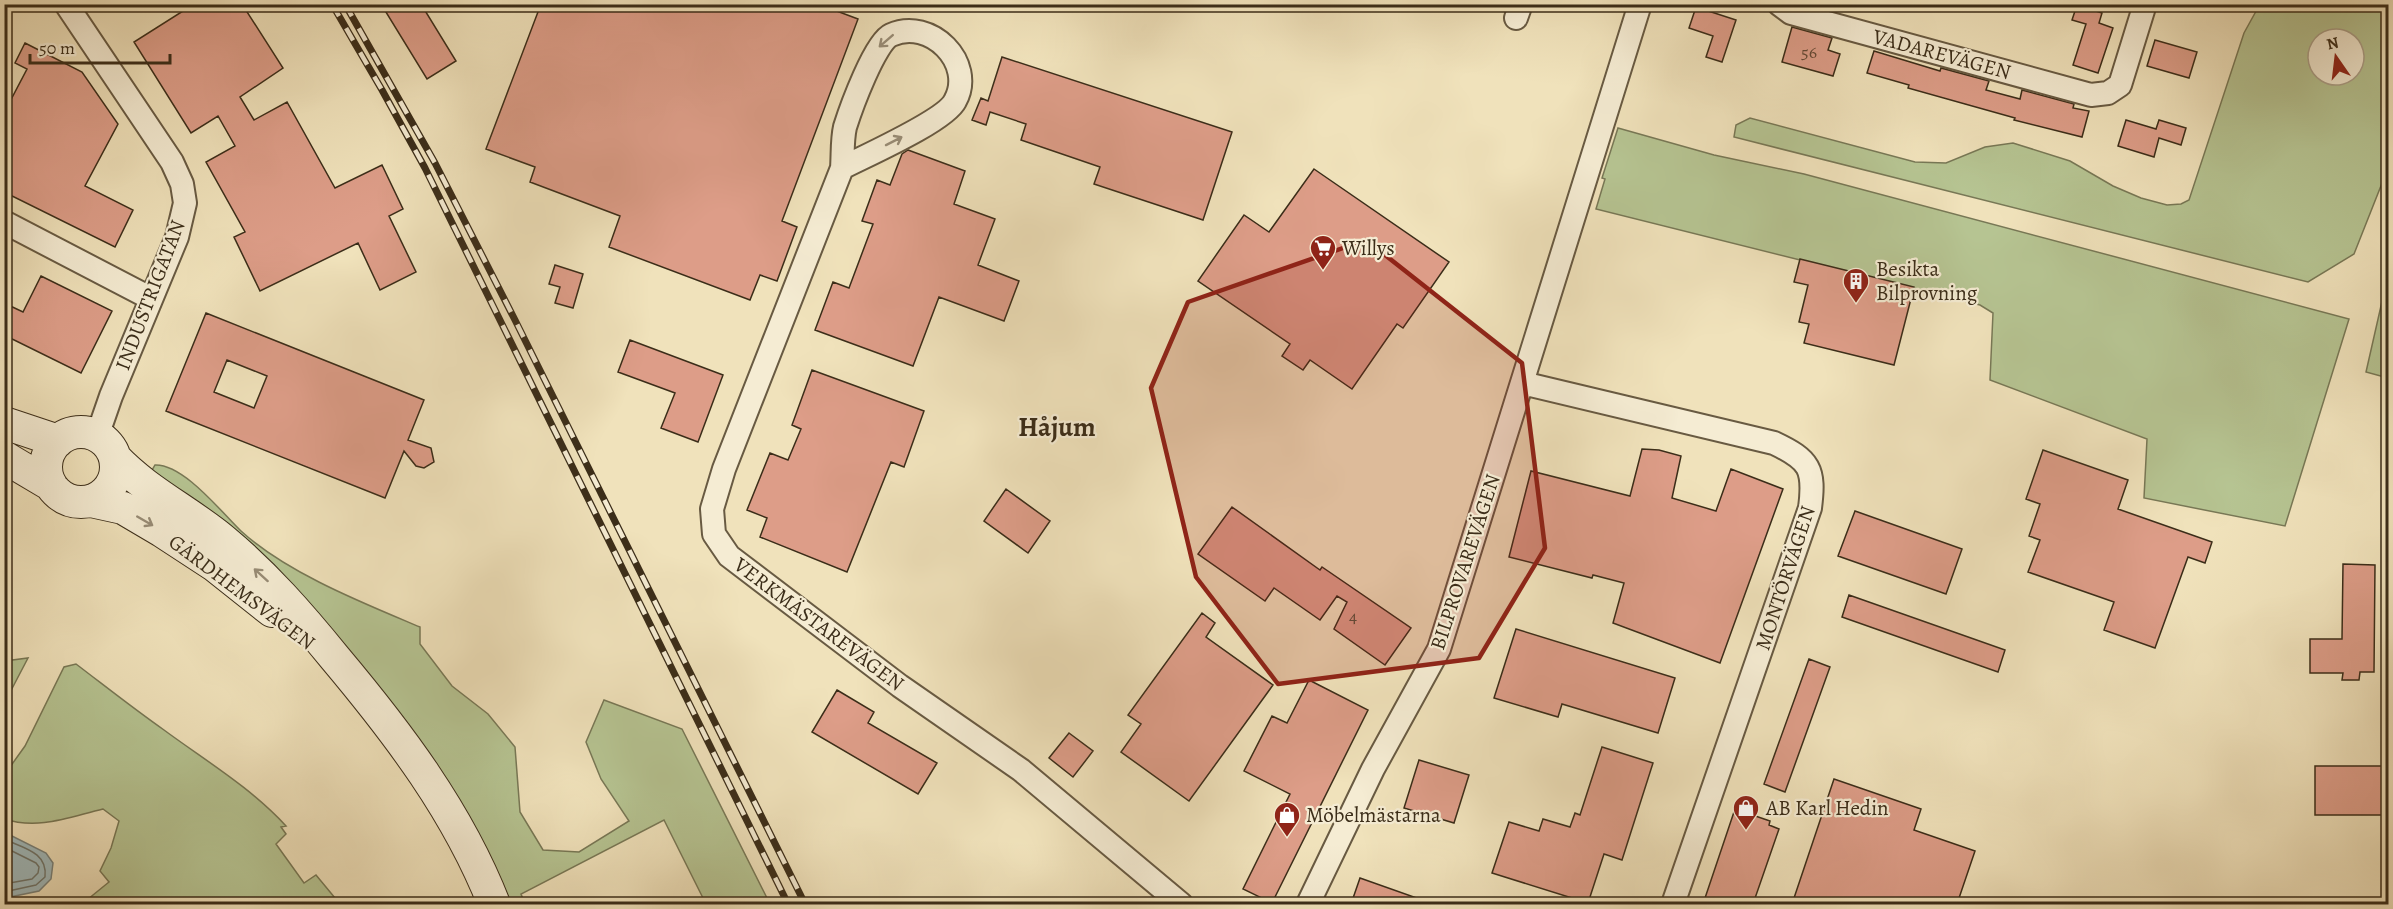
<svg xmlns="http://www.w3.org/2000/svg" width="2393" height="909" font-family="Alegreya,serif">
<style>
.green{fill:#b6c492;stroke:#787856;stroke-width:1.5;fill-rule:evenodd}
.water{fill:#a0babc;stroke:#78827b;stroke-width:1.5}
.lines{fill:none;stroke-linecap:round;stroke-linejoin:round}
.shore{stroke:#6e746a;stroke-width:1.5}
.building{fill:#dd9d88;stroke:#3b2d19;stroke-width:1.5;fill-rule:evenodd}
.street-casing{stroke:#685a42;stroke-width:26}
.secondary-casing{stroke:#3b2d19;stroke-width:34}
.street{stroke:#f5ecd3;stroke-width:22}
.secondary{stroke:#f5ecd3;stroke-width:32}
.rail-casing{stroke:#3b2d19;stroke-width:7}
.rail{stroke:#f5ecd3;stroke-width:4.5;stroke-dasharray:14;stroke-linecap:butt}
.oneway{stroke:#988c76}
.marked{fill:#8f2418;fill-opacity:0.2;stroke:#8f2418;stroke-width:4.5;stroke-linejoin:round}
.labels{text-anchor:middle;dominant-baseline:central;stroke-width:4.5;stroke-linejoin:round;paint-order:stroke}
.number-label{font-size:18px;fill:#644935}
.street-label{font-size:21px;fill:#3b2d19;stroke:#f5ecd3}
.poi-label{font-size:21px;fill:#3b2d19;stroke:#f5ecd3;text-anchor:start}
.district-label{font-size:27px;font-weight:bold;fill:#3b2d19;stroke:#f5ecd3}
</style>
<rect width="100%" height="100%" fill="#f0e2bb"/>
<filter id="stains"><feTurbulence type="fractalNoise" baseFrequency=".00333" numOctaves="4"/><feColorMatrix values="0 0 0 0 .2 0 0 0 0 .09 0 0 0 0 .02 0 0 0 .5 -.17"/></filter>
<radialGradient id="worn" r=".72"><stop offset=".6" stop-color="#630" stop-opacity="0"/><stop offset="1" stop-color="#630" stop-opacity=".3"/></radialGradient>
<path class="green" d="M 2260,4 L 2388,5 L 2388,168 L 2354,254 L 2308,282 L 1734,137 L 1736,125 L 1750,118 L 1915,162 L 1946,163 L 1985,147 L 2013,143 L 2070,161 L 2113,186 L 2141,198 L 2167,205 L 2181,204 L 2189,200 L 2244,33 ZM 2318,39 L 2354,39 L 2354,75 L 2318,75 Z
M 1618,128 L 1714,155 L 1804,174 L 2349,319 L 2285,526 L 2144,498 L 2147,439 L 1990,380 L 1993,313 L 1980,305 L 1596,209 L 1605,179 L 1602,178 Z
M 2388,275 L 2388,378 L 2366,372 Z
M 155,465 C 184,464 222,513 241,531 C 287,573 363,603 420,627 L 420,644 L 452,686 L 488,714 L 515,747 L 520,812 L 543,850 L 579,852 L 629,821 L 601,779 L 586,742 L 604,700 L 682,729 L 770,904 L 706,904 L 664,820 L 521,894 L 525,904 L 508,904 L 463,811 L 151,472 Z
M 28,658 L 5,702 L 5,661 Z
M 76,664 C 105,686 134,709 164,730 C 206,761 250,787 286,826 L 281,827 L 286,834 L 276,844 L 304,883 L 316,875 L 340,904 L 82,904 L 109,882 L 100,871 L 111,848 L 119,821 L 103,809 C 69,817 39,830 4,819 L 5,774 L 25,746 L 64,667 Z"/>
<path class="water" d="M 4,832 L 46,853 L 53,863 L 51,879 L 39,891 L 5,898 Z"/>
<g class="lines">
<path class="shore" d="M 4,839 C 23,848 48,852 45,877 L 36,885 L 4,892
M 4,847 L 36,863 L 39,867 L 38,873 L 32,879 L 4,884"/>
</g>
<path class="building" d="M 194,4 L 242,4 L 283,68 L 240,97 L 254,120 L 287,102 L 335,188 L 382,165 L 403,209 L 389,216 L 416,272 L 380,290 L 358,243 L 260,291 L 234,237 L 245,232 L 206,162 L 235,146 L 218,116 L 191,133 L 134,42 Z
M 381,4 L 421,4 L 456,61 L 427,79 Z
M 541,4 L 818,4 L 858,19 L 782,221 L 797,227 L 777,281 L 760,275 L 750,300 L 609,247 L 620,216 L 530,182 L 535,167 L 486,149 Z
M 2077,5 L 2102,13 L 2099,23 L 2113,28 L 2098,73 L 2073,65 L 2086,24 L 2072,20 Z
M 1696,7 L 1736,20 L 1722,62 L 1706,57 L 1713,36 L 1689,28 Z
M 1792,27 L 1832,38 L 1828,50 L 1840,54 L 1833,76 L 1782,62 Z
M 2155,40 L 2197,52 L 2189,78 L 2147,66 Z
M 25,43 L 82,72 L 118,124 L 85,186 L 133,210 L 115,247 L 4,192 L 4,113 L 27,69 L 15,63 Z
M 1874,51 L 1940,71 L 1941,68 L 1989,81 L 1986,90 L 2020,99 L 2022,90 L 2074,104 L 2073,108 L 2089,111 L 2082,137 L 2014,120 L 2015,118 L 1908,88 L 1909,85 L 1867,73 Z
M 1002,57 L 1232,132 L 1203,220 L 1094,184 L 1100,167 L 1021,140 L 1026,124 L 990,112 L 986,125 L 972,120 L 981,98 L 988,101 Z
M 2126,120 L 2156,129 L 2159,120 L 2186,128 L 2181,145 L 2159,138 L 2154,157 L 2118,146 Z
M 908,150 L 965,171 L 954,204 L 995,219 L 978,265 L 1019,281 L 1004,321 L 939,297 L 913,366 L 815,330 L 833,282 L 849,288 L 873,224 L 862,221 L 877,180 L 890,185 L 902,154 Z
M 1314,169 L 1449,262 L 1403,328 L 1397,324 L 1352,389 L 1310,360 L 1303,370 L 1282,356 L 1290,344 L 1198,281 L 1244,215 L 1269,232 Z
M 1800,259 L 1914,287 L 1894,365 L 1804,343 L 1809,324 L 1799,322 L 1808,285 L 1794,282 Z
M 555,265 L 583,274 L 573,308 L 555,303 L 560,287 L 549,284 Z
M 41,276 L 112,311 L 81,373 L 4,335 L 4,303 L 23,312 Z
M 206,313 L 424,400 L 408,440 L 431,448 L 434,462 L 424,468 L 416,466 L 404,451 L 385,498 L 166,411 ZM 227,360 L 267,376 L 254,408 L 214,392 Z
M 630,340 L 723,375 L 698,442 L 661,428 L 675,393 L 618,372 Z
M 812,370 L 924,411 L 904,467 L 891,462 L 847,572 L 760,537 L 767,518 L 747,510 L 770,453 L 788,460 L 801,429 L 792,425 Z
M 1642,449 L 1659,450 L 1681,456 L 1672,498 L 1716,511 L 1731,469 L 1783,489 L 1720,663 L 1613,623 L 1624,583 L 1593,575 L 1592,578 L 1509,557 L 1531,471 L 1630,496 Z
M 2043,450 L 2128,480 L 2118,509 L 2212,542 L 2205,563 L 2188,557 L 2155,648 L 2104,630 L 2114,602 L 2028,572 L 2040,540 L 2029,536 L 2040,504 L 2026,499 Z
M 1006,489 L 1050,521 L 1028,553 L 984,521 Z
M 1232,507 L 1320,570 L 1322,567 L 1411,628 L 1385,665 L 1334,629 L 1347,602 L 1337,596 L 1320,620 L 1274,588 L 1265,601 L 1198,554 Z
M 1855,511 L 1962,549 L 1946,594 L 1838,556 Z
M 2343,564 L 2375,565 L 2374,672 L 2360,672 L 2359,680 L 2342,680 L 2343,673 L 2310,673 L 2310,639 L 2342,639 Z
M 1849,595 L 2005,650 L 1998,672 L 1842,617 Z
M 1202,613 L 1215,623 L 1206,637 L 1273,685 L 1189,801 L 1121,752 L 1141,724 L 1128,715 Z
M 1516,629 L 1675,678 L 1658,733 L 1562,704 L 1558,717 L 1494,698 Z
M 1809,659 L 1830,667 L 1785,792 L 1764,784 Z
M 1309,680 L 1368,710 L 1272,903 L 1243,889 L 1290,794 L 1244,771 L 1272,716 L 1287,723 Z
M 837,690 L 874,712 L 868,723 L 937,763 L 918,794 L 812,732 Z
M 1069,733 L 1093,751 L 1073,777 L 1049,758 Z
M 1602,747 L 1653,763 L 1622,860 L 1604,854 L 1588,903 L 1492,873 L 1509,822 L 1539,831 L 1543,819 L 1570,827 L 1575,813 L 1580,815 Z
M 1419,760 L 1469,775 L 1454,823 L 1404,808 Z
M 2315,766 L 2388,766 L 2388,815 L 2315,815 Z
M 1834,779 L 1921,809 L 1914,830 L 1975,851 L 1957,904 L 1792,904 Z
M 1735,809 L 1770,821 L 1769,825 L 1779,829 L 1753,904 L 1703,904 Z
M 1360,878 L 1428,902 L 1428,904 L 1351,904 Z"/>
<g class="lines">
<g class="street-casing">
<path id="street" d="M 66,4 L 172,162 L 182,184 L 185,203 L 177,237 L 111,396 L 102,422 L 95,435
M 1779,4 L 1791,13 L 2091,95 L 2108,93 L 2120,85 L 2145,4
M 1516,18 L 1521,4
M 842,168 C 865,156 945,121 955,101 C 976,63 930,17 891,35 C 875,42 851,108 845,127 C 842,140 843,155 842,168 L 724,469 L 712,509 L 714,534 L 729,556 L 900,686 L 1021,770 L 1181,904
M 4,222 L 150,298
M 1522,383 L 1774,443 C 1810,460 1815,469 1810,508 L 1673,904
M 1308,904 L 1373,769 L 1439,649 L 1640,4"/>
</g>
<g class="secondary-casing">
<path id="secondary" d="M 4,423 L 58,441
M46 467a35 35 0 1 1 70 0a35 35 0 1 1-70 0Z
M 4,457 L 51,485
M 115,458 C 146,491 188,511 223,540 C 265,575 300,615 335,658 C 398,733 458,812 494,904
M 91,501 L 123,508 L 162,531 L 214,565 L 272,611"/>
</g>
<use href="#street" class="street"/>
<use href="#secondary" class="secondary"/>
<g class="rail-casing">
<path id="rail" d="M 332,4 L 382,90 L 425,168 L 788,904
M 345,4 L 435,163 L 515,320 L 805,904"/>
</g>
<use href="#rail" class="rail"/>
</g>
<defs><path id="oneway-shaft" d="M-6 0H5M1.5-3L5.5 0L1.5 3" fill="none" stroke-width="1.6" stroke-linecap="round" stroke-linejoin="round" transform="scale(1.5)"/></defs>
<g class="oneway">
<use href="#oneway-shaft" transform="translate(886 41) rotate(139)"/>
<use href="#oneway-shaft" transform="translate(894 141) rotate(-27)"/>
<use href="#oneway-shaft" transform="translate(145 521) rotate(30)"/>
<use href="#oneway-shaft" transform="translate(261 575) rotate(-138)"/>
</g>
<path class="marked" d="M 1366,240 L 1522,363 L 1545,548 L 1479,658 L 1278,684 L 1196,577 L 1151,388 L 1188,302 Z"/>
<defs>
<g id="supermarket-pin" transform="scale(1.35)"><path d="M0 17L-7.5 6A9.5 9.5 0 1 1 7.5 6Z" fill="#8f2418" stroke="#f5ecd3"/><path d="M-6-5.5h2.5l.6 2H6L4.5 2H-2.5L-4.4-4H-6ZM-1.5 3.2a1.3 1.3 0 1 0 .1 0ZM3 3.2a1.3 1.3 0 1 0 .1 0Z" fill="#fff"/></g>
<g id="building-pin" transform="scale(1.35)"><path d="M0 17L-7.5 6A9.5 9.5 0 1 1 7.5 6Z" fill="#8f2418" stroke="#f5ecd3"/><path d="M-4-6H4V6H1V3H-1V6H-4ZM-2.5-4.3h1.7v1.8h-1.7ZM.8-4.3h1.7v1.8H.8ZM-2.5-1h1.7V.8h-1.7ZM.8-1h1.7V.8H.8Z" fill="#fff"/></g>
<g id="shop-pin" transform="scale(1.35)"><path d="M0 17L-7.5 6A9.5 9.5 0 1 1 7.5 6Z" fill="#8f2418" stroke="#f5ecd3"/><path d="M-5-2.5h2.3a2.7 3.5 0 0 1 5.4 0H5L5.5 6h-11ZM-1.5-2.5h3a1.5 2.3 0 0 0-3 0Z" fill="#fff"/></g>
</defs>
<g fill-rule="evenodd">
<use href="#supermarket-pin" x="1323" y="248"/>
<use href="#building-pin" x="1856" y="281"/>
<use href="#shop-pin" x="1746" y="808"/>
<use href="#shop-pin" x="1287" y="815"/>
</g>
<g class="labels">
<g class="number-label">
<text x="1809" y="52">56</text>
<text x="1353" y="616">4</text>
</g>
<g class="street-label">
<text transform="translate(1942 54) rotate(15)">VADAREVÄGEN</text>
<text transform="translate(150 295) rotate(-69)">INDUSTRIGATAN</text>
<text transform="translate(1465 562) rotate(-72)">BILPROVAREVÄGEN</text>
<text transform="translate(1785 578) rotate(-72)">MONTÖRVÄGEN</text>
<text transform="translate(242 592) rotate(37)">GÄRDHEMSVÄGEN</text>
<text transform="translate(819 624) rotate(37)">VERKMÄSTAREVÄGEN</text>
</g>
<g class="poi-label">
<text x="1342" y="248">Willys</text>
<text x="1876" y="269">Besikta<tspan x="1876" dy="24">Bilprovning</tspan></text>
<text x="1766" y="808">AB Karl Hedin</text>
<text x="1306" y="815">Möbelmästarna</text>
</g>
<g class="district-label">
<text x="1057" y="427">Håjum</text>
</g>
</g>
<rect width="2393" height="909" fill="none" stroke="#f0e2bb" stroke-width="24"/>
<rect x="6" y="6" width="2381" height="897" fill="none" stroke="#3b2d19" stroke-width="3"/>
<rect x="12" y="12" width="2369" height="885" fill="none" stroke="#3b2d19" stroke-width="1.5"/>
<g transform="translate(2336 57) rotate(346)"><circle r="28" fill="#f5ecd3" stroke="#aba089" stroke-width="1.5"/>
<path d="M0-4.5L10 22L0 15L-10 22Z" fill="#8f2418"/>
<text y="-9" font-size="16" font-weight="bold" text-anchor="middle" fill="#3b2d19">N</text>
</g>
<path d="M30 54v9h140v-9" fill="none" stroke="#3b2d19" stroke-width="3"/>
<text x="39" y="54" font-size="18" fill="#3b2d19" stroke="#f5ecd3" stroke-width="4.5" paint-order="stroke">50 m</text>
<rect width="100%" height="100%" filter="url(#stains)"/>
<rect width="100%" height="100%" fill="url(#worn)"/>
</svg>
